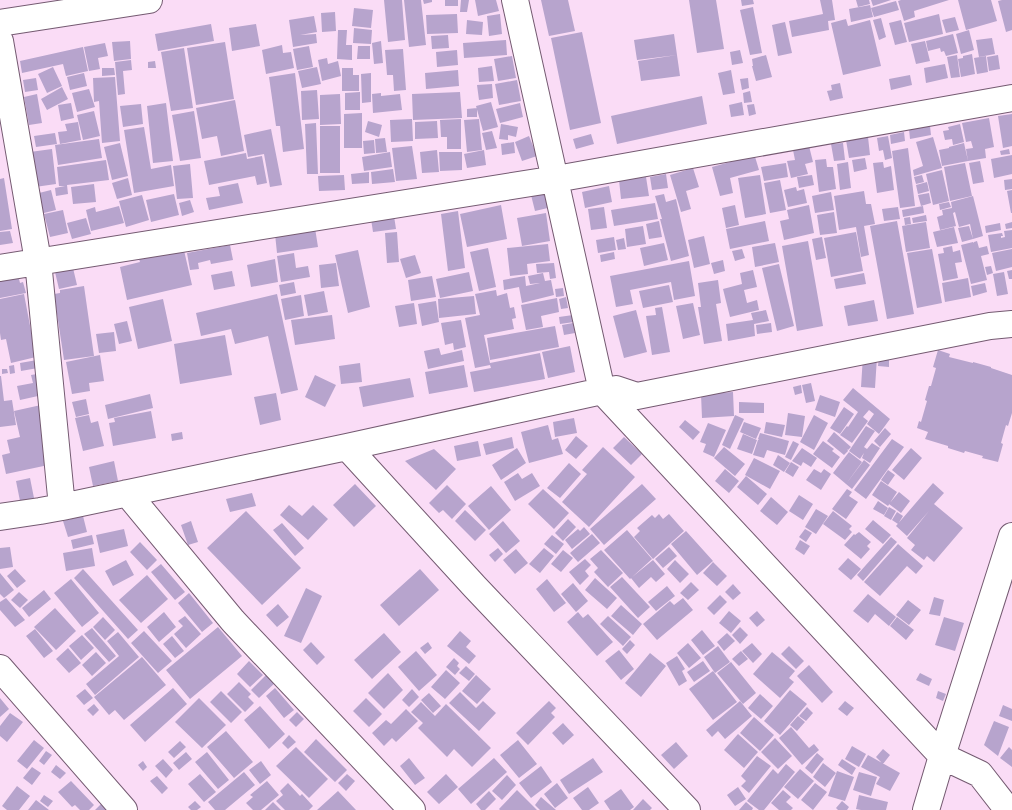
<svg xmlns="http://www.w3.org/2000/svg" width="1012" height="810" font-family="Arial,sans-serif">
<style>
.building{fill:#b7a4cd}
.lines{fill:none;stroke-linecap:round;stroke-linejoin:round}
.minor-casing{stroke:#745a71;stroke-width:28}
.minor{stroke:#fff;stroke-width:26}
</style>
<rect width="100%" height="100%" fill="#fadcf6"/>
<path class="building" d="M 384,0 L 402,0 L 405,40 L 388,42 Z
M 404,0 L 421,0 L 426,45 L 409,47 Z
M 423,0 L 432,0 L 432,2 L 424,4 Z
M 445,0 L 458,0 L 458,6 L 445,6 Z
M 461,0 L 469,0 L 467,12 L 460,12 Z
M 475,0 L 496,0 L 499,11 L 478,16 Z
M 541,0 L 568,0 L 575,31 L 549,36 Z
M 689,0 L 716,0 L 724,49 L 697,53 Z
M 741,0 L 753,0 L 754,4 L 742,6 Z
M 820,0 L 832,0 L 835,20 L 828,21 L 829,30 L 792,37 L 789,21 L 823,14 Z
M 856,0 L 869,0 L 870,4 L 858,7 Z
M 871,0 L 891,0 L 873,6 Z
M 901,0 L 949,0 L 914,11 L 915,17 L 904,21 L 898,1 Z
M 958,0 L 991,0 L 997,21 L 966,30 Z
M 1002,0 L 1012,0 L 1012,30 L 1006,32 L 998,1 Z
M 896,1 L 899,10 L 874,17 L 871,8 Z
M 870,5 L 873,17 L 851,22 L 849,9 Z
M 753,7 L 762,53 L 750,55 L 740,10 Z
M 354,8 L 373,10 L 371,28 L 352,26 Z
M 335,12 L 336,31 L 322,32 L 321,13 Z
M 457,14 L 458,33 L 427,34 L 426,15 Z
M 500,14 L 502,34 L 489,36 L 487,16 Z
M 939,14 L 943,34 L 909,42 L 904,23 Z
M 314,16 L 317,32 L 300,35 L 316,34 L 317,43 L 293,47 L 289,20 Z
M 955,17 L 959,30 L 946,33 L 942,20 Z
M 881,18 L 886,37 L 879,40 L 873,20 Z
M 846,19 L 848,26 L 870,20 L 881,66 L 843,75 L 831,23 Z
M 467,20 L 483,22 L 482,35 L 466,34 Z
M 901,20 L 907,42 L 895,45 L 889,23 Z
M 785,22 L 792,53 L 778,56 L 772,25 Z
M 211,24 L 214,41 L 158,51 L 155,34 Z
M 256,24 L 260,46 L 232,51 L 229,28 Z
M 354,28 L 372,30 L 371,44 L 353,43 Z
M 338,30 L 347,30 L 346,45 L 352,45 L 352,60 L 337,59 Z
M 969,30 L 974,50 L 961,54 L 956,34 Z
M 582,32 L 601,123 L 570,130 L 551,38 Z
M 674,34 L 677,55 L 637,60 L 634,40 Z
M 953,34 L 958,53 L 946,56 L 944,51 L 941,52 L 940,48 L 928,51 L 926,41 Z
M 448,35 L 449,48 L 432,49 L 431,36 Z
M 992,38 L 995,54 L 979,57 L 976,40 Z
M 506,40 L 507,55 L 464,58 L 463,43 Z
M 130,41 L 131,59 L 114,61 L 112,42 Z
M 381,41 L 383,63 L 374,64 L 372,43 Z
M 925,41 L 930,61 L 916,64 L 911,44 Z
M 225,42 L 234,99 L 196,105 L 187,48 Z
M 105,43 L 108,56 L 98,58 L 100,69 L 89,71 L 84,47 Z
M 282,45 L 283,53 L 291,52 L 294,68 L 266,74 L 262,50 Z
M 309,46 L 313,67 L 297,70 L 293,49 Z
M 358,46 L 370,46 L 370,59 L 357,59 Z
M 83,47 L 88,71 L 66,76 L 63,64 L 22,73 L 20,61 Z
M 184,48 L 193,108 L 171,111 L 161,52 Z
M 403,49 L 406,90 L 394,91 L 393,75 L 387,75 L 385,50 Z
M 457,50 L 458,65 L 437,67 L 436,52 Z
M 740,50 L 743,63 L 732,65 L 730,52 Z
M 972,54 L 975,74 L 961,77 L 958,59 L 963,58 L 963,56 Z
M 677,55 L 680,76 L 641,81 L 638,61 Z
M 766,55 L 772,77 L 756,81 L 752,66 L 753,66 L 752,59 Z
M 957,55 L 960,77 L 951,78 L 947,57 Z
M 998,55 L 1000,69 L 989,71 L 987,57 Z
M 512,56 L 516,78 L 498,81 L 494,59 Z
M 986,56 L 988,72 L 977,74 L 974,58 Z
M 327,58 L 328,64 L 338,61 L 341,76 L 322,81 L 318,60 Z
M 131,60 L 132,70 L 123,71 L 125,94 L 118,95 L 115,62 Z
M 155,61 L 156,68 L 148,68 L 148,62 Z
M 945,64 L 948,78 L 926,83 L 924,68 Z
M 492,66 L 494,81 L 479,82 L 478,68 Z
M 53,67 L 62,86 L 47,93 L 38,74 Z
M 317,67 L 321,84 L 302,88 L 298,71 Z
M 102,68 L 114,68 L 115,75 L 102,76 Z
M 342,68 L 353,68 L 353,75 L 359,75 L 359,91 L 342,91 Z
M 458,70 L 459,86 L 426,89 L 425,73 Z
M 731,70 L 735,93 L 723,95 L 718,73 Z
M 84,73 L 87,86 L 70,90 L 67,77 Z
M 295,73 L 304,149 L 283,152 L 280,126 L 276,126 L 269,77 Z
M 371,73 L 371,102 L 362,103 L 361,74 Z
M 910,75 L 912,85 L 891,90 L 889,79 Z
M 115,77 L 120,141 L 102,143 L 99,101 L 94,102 L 93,78 Z
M 36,78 L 38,90 L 25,92 L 23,80 Z
M 748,78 L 749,88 L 742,90 L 740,79 Z
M 517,80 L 521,101 L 499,105 L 495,84 Z
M 840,83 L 843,98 L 830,101 L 827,91 L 832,90 L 831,85 Z
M 492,84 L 493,98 L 479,100 L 477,85 Z
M 62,87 L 68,99 L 47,110 L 41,99 Z
M 89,89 L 95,107 L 77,112 L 72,93 Z
M 317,90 L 319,119 L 302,120 L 301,91 Z
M 750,91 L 752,102 L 744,103 L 743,93 Z
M 360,92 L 360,110 L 345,110 L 345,93 Z
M 460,92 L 462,118 L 413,120 L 412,94 Z
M 381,93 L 381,96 L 400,94 L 402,110 L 373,113 L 372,94 Z
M 37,94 L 42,123 L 29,125 L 24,97 Z
M 340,94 L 341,124 L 320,125 L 320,95 Z
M 702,96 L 707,124 L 617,144 L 611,116 Z
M 235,100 L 244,151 L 221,156 L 217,136 L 202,139 L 196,108 Z
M 491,102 L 498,127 L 483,131 L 476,106 Z
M 742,102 L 744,115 L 731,117 L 729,105 Z
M 71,103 L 74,118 L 61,121 L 58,105 Z
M 166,103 L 173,161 L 153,163 L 147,106 Z
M 520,103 L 523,117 L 500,123 L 496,109 Z
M 141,104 L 143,124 L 123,127 L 120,106 Z
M 754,104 L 756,114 L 749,116 L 747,105 Z
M 477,108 L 477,117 L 467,117 L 467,109 Z
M 94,111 L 100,136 L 83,140 L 77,115 Z
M 194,111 L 201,158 L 180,161 L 172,115 Z
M 362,113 L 362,148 L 344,148 L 344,114 Z
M 1012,114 L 1012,146 L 1003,148 L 998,116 Z
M 989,118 L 994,147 L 985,149 L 986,158 L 968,161 L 966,149 L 973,148 L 971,141 L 966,142 L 962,123 Z
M 412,119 L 413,141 L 391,142 L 390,120 Z
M 461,119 L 461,149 L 447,149 L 447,137 L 441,137 L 440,120 Z
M 479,119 L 482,150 L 467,152 L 464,120 Z
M 368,121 L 382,125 L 379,137 L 365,132 Z
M 437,121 L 438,138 L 415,139 L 415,122 Z
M 78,122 L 81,140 L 60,144 L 58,132 L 67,131 L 65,124 Z
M 316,123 L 318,174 L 307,174 L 305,124 Z
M 501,124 L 518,127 L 516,137 L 508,135 L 508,140 L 499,139 Z
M 960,124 L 964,142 L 953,145 L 952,139 L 945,140 L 943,131 L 949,130 L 948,127 Z
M 320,126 L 340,126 L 340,173 L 320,173 Z
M 930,126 L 931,135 L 910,139 L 909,129 Z
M 144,127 L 151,169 L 171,165 L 174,186 L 134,193 L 124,130 Z
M 271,129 L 282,185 L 270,187 L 264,154 L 248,157 L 244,135 Z
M 492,131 L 497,148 L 486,150 L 482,133 Z
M 904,132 L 905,141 L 891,144 L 890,135 Z
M 55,133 L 57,144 L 36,147 L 34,136 Z
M 591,134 L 594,144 L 576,149 L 573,139 Z
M 529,136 L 537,156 L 522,161 L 515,142 Z
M 888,136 L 892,158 L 885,160 L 883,150 L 879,151 L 877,138 Z
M 868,137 L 870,155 L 849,158 L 846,140 Z
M 933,137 L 942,168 L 914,176 L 913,170 L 923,166 L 916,142 Z
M 385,138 L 387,152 L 376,153 L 375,139 Z
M 99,139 L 102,158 L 58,165 L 55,145 Z
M 374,140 L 375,153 L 364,154 L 363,141 Z
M 514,142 L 515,153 L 502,155 L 501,144 Z
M 120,143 L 128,176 L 112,180 L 104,147 Z
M 843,143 L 845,160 L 834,161 L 831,144 Z
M 964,143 L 968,161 L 942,166 L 939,150 L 949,148 L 949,147 Z
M 412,146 L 417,179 L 396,181 L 392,148 Z
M 809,146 L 813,162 L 805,164 L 808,174 L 791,178 L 787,161 L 795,160 L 793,150 Z
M 908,148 L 915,206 L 900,208 L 892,151 Z
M 52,149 L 56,184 L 35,187 L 30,152 Z
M 1009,149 L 1010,154 L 1001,155 L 1000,151 Z
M 437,150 L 439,172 L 422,173 L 420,152 Z
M 484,150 L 486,165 L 467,168 L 464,154 Z
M 753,150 L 759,170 L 730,178 L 733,193 L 720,196 L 712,167 L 741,159 Z
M 390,152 L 392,167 L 364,171 L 362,157 Z
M 439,152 L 462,152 L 462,170 L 440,171 Z
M 246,153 L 247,159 L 262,156 L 267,183 L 257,185 L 255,176 L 209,185 L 204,161 Z
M 1012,155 L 1012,174 L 994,178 L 991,159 Z
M 865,158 L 867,169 L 854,172 L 852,160 Z
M 826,159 L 827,167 L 833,167 L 836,189 L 819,192 L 815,160 Z
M 106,160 L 109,180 L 67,185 L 68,194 L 56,196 L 55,188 L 65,186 L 59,186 L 57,167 Z
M 980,161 L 984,182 L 973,184 L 969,163 Z
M 848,162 L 851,188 L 840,190 L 837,164 Z
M 883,162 L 884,168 L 891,166 L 894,190 L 877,193 L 873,163 Z
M 786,163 L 788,177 L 764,181 L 761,167 Z
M 965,163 L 972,196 L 950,201 L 944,167 Z
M 190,164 L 193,198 L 177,199 L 173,166 Z
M 693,168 L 699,187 L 686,191 L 691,209 L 681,212 L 670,175 Z
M 393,169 L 395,182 L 372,184 L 371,172 Z
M 942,170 L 949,201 L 933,205 L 926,174 Z
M 369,172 L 369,183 L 352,184 L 351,174 Z
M 666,174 L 668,188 L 652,190 L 650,177 Z
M 344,175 L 345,190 L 319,191 L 318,176 Z
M 760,175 L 766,214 L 745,218 L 738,178 Z
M 812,175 L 814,185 L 799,188 L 797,177 Z
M 922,175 L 924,182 L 916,184 L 914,177 Z
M 646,177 L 649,196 L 621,199 L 619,180 Z
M 4,178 L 12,229 L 0,231 L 0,179 Z
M 128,178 L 132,195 L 117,199 L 112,183 Z
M 1012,179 L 1012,189 L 1005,190 L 1004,180 Z
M 780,180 L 786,210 L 770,213 L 764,183 Z
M 927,182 L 929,191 L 918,194 L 916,185 Z
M 238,183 L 243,203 L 209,210 L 206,198 L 220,196 L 218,187 Z
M 94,184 L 96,202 L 73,204 L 71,187 Z
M 609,186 L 612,202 L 585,208 L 582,192 Z
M 796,187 L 797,191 L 804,189 L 807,203 L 788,207 L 784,190 Z
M 51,190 L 56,210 L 40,214 L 35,194 Z
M 1012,190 L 1012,213 L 1011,213 L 1007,191 Z
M 548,191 L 552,207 L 535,211 L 531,195 Z
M 864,191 L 866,204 L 871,204 L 875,224 L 864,226 L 869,255 L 861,257 L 856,227 L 839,230 L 834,196 Z
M 831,192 L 834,210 L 815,213 L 812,196 Z
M 929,193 L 931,203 L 921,206 L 918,195 Z
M 174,194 L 179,215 L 151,222 L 146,200 Z
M 664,194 L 666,202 L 676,199 L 689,256 L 671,261 L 660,219 L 662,219 L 655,196 Z
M 142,195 L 149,220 L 126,227 L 119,201 Z
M 973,196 L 983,236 L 973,239 L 970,224 L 959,227 L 955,212 L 953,213 L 956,226 L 940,230 L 937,217 L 943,215 L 942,210 L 952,208 L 951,202 Z
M 190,200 L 194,212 L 182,216 L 179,203 Z
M 949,202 L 951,207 L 940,210 L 939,204 Z
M 655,203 L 658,219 L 614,226 L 611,210 Z
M 501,205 L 507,239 L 467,247 L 460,214 Z
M 735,205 L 739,225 L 726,228 L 722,208 Z
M 809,205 L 814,233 L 784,240 L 780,221 L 789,219 L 787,210 Z
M 119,206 L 124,223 L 91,231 L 86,210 L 95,207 L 96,212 Z
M 923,206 L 924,213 L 903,217 L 902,210 Z
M 604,207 L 607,228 L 591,230 L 588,209 Z
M 898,207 L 900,219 L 884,221 L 882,209 Z
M 63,210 L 68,233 L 50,237 L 44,214 Z
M 458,211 L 465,268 L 448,271 L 441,214 Z
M 834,212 L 837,233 L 820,235 L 817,215 Z
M 546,213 L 550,241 L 522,246 L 517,218 Z
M 926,215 L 927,221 L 913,223 L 912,218 Z
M 394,216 L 396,229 L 373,232 L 371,219 Z
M 910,217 L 911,224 L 905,225 L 904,218 Z
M 86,218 L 91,234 L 72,239 L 67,223 Z
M 659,221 L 662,237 L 649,239 L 646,224 Z
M 765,221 L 769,241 L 730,249 L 726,229 Z
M 897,221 L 914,314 L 887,319 L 870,226 Z
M 926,222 L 930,248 L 906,252 L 902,226 Z
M 1012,222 L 1012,228 L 1006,229 L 1005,224 Z
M 1000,223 L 1001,230 L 986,233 L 985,226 Z
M 643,226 L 646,244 L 627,247 L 625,229 Z
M 969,226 L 973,239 L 962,242 L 958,228 Z
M 954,227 L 958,243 L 937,247 L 933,232 Z
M 315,228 L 318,247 L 277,253 L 275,234 Z
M 1012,230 L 1012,248 L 991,252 L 988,235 L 1002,233 L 1003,236 L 1001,236 L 1001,238 L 1005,237 L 1004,231 Z
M 10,231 L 13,243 L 0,245 L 0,232 Z
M 397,232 L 399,262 L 387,263 L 385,233 Z
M 856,232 L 863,271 L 831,277 L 824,238 Z
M 704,236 L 710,264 L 694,268 L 688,240 Z
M 614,237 L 616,250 L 598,253 L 596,240 Z
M 822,237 L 826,258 L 816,260 L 812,239 Z
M 624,238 L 626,249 L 618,250 L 616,240 Z
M 808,241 L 823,326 L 797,331 L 782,246 Z
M 977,241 L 979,248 L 987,246 L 989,254 L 981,256 L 987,280 L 971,284 L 961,245 L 973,242 L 974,243 L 974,242 Z
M 664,243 L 668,260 L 644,266 L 640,248 Z
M 775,243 L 779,262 L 755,267 L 752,247 Z
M 548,244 L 550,261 L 527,264 L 528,274 L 510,276 L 507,248 Z
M 230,245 L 233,260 L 211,264 L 210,260 L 198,263 L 199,269 L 190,270 L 187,253 Z
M 183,246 L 192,285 L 127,300 L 120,267 L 140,262 L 138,256 Z
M 952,246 L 953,252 L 960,250 L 962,262 L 955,263 L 958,278 L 943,281 L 938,254 L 944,253 L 943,248 Z
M 488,248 L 496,287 L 479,291 L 470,252 Z
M 742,249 L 745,258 L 735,261 L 732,251 Z
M 932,249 L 942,303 L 917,308 L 907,253 Z
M 1012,249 L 1012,267 L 996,271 L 992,253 Z
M 358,250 L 370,307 L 348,313 L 335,255 Z
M 614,252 L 615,259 L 601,262 L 600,255 Z
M 294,253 L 296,268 L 308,266 L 310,277 L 281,282 L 277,256 Z
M 415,255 L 421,273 L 406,278 L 400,259 Z
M 275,259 L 278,282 L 251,287 L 247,265 Z
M 723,260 L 725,271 L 714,274 L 711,263 Z
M 689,261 L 695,296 L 674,300 L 671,282 L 630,290 L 633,304 L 616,307 L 610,276 Z
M 336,263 L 339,286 L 321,288 L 319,265 Z
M 554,263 L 556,278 L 550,279 L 549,272 L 537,273 L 536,264 Z
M 779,264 L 794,326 L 777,331 L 762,268 Z
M 991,266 L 993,273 L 987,275 L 985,267 Z
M 73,268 L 77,285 L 59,289 L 55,272 Z
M 753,270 L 757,287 L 744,290 L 747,303 L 757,300 L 759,310 L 730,317 L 723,289 L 742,284 L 740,273 Z
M 1012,270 L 1012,279 L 1009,279 L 1007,271 Z
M 232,271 L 235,286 L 214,290 L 211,275 Z
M 469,272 L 473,291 L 440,298 L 436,279 Z
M 1004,272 L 1008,294 L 997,296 L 993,274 Z
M 543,273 L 545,281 L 551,280 L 554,295 L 522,303 L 519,287 L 504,290 L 503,280 L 525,276 L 526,286 L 540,283 L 530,284 L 528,276 Z
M 864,273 L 866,284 L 836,289 L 834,279 Z
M 18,275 L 20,283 L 23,282 L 26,293 L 0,298 L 0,279 Z
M 432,276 L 436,297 L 411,301 L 408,280 Z
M 968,278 L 971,297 L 945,302 L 942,283 Z
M 718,280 L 721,303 L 716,304 L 722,341 L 704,344 L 698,307 L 701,307 L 698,283 Z
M 294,282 L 296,293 L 281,296 L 279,285 Z
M 985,283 L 987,292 L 973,296 L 971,286 Z
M 669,285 L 673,302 L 643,308 L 639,291 Z
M 84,286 L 94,356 L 64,360 L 54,294 L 60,293 L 60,290 Z
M 563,288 L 564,296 L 556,297 L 555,289 Z
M 496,290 L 497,296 L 507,293 L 510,308 L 514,307 L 516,318 L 512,319 L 514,329 L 484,335 L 490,363 L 540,353 L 545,379 L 474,392 L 470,372 L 491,368 L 490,365 L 475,368 L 465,318 L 480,315 L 475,294 Z
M 324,291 L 328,312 L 308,316 L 304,295 Z
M 24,294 L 36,357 L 11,363 L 6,339 L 1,340 L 0,333 L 0,299 Z
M 277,294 L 298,390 L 281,394 L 268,336 L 235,344 L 231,329 L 201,336 L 196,313 Z
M 301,295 L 304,316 L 285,320 L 281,299 Z
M 474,296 L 476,314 L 439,318 L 438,299 Z
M 566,297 L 568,308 L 561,309 L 559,299 Z
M 557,298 L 559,312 L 541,316 L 543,327 L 526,330 L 521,305 Z
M 163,299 L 172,341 L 138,349 L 129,307 Z
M 874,300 L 878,321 L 848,326 L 844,306 Z
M 436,301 L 439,322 L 422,326 L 418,304 Z
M 414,303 L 417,324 L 399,327 L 395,306 Z
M 693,303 L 700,335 L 683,339 L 676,306 Z
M 662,307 L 670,352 L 652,355 L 646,316 L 656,315 L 655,308 Z
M 636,310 L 647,352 L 624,358 L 613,316 Z
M 766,310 L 769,321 L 754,324 L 755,336 L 728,341 L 726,324 L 753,320 L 751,313 Z
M 332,315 L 335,339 L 295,345 L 291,320 Z
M 573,315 L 574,322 L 560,324 L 559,317 Z
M 461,320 L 466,347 L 454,350 L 453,343 L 445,345 L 441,323 Z
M 127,321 L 132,341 L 119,344 L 114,324 Z
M 573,323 L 575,333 L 564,335 L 562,325 Z
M 771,323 L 772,332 L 757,334 L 756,325 Z
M 555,326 L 559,347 L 490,360 L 487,338 Z
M 114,332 L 116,351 L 99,353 L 96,334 Z
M 225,335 L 232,375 L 180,384 L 174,344 Z
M 570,346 L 575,372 L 548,378 L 542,352 Z
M 439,348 L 441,355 L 462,350 L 464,361 L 428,369 L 424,351 Z
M 938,350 L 950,354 L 949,357 L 973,363 L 973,362 L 991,367 L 991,368 L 1012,375 L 1012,413 L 1008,426 L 1006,425 L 1001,443 L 1003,444 L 998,462 L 982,458 L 983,456 L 965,451 L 964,453 L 948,448 L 948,446 L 925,439 L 928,432 L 917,428 L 919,421 L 921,422 L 927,401 L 925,400 L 929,386 L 931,386 L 936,368 L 933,367 Z
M 100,355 L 104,381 L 89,383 L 90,391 L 72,394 L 66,362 Z
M 863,356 L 877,357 L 875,388 L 861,387 Z
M 879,356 L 889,357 L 889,367 L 878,366 Z
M 37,360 L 38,368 L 21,371 L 20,363 Z
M 360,363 L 362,382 L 341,384 L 339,366 Z
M 14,365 L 15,373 L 10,374 L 9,366 Z
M 464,365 L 468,387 L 429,394 L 425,372 Z
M 2,369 L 7,369 L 8,373 L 2,374 Z
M 43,373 L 47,394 L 20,400 L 17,386 L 33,383 L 31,375 Z
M 315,375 L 336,385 L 325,407 L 305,397 Z
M 0,376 L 1,376 L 4,401 L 12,400 L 16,425 L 0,427 Z
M 410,378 L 414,397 L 363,407 L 359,387 Z
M 811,383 L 815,401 L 806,403 L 802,385 Z
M 801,385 L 802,393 L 795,395 L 793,387 Z
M 853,388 L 890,419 L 879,434 L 867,424 L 874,414 L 869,410 L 863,417 L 868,421 L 852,443 L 840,435 L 847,426 L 848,427 L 858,412 L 843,400 Z
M 733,392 L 734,416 L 702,418 L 701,394 Z
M 276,393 L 281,420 L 260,425 L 254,397 Z
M 150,394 L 153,408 L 108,419 L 105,405 Z
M 820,395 L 840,402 L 835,417 L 815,410 Z
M 86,399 L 89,414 L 76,417 L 72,402 Z
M 739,402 L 764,403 L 764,413 L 739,413 Z
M 41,405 L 53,464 L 6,474 L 2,455 L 10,453 L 7,440 L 20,437 L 14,411 Z
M 844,407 L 854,414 L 840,434 L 830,428 Z
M 151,411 L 156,438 L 113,446 L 109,423 L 115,422 L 114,418 Z
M 788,413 L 805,416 L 802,437 L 785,435 Z
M 89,415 L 91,423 L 98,421 L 104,446 L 83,451 L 75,418 Z
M 735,415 L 744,419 L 730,449 L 722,445 Z
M 814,415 L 828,423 L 814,450 L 800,442 Z
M 574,418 L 577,433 L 555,437 L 553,422 Z
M 685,420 L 700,432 L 693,440 L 679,427 Z
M 744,422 L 761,428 L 756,439 L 740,432 Z
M 766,422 L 785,425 L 782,437 L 764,433 Z
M 708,423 L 726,430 L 714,457 L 703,452 L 706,444 L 700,442 Z
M 548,425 L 552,440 L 558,438 L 563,454 L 529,463 L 521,432 Z
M 866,426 L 875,431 L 864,447 L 867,449 L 872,443 L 880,448 L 870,463 L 862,458 L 864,453 L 860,459 L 849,451 Z
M 885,428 L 891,434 L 880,447 L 874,441 Z
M 182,432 L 183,439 L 172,441 L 171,434 Z
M 834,432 L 851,447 L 848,450 L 847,449 L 848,451 L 844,455 L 827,441 Z
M 760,433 L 789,441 L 785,455 L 767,450 L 764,458 L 753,455 L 758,440 L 759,440 L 758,439 Z
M 743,434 L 757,440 L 752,454 L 737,449 Z
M 576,436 L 588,446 L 576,459 L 565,450 Z
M 512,437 L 514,448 L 486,455 L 483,444 Z
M 624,437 L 642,454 L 631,465 L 613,448 Z
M 892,439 L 904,447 L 866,499 L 854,490 Z
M 478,441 L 481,456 L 457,461 L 454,446 Z
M 793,441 L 799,444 L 791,460 L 785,457 Z
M 823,441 L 834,449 L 832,451 L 840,457 L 832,468 L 813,454 Z
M 603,447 L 635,477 L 589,527 L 562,502 L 587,474 L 582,470 Z
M 724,447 L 745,464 L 735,476 L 714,458 Z
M 517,448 L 526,463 L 501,480 L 492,465 Z
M 802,448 L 817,458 L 811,467 L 803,462 L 801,466 L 792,461 Z
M 911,448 L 922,458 L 904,480 L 892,470 Z
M 434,449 L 456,469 L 436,490 L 405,461 Z
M 849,452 L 862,462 L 846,484 L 833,473 Z
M 778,455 L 790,463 L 784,472 L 773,465 Z
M 754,458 L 780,471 L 770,489 L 745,475 Z
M 864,460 L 870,465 L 852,489 L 846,484 Z
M 114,461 L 118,481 L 93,486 L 89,467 Z
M 791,462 L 799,467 L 793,477 L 785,472 Z
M 569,463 L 581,474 L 560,498 L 547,488 Z
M 725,469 L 739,481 L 729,493 L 715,481 Z
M 814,469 L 821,473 L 824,469 L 831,474 L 821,490 L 806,480 Z
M 888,470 L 895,475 L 888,485 L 881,480 Z
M 518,473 L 522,479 L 532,473 L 540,486 L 515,501 L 504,482 Z
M 746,476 L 767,494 L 758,505 L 737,487 Z
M 30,478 L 34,498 L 20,501 L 16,481 Z
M 881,481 L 897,492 L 888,506 L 872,495 Z
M 933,483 L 944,493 L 934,504 L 963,528 L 934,562 L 927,556 L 924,560 L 911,550 L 915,545 L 907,538 L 929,511 L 907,536 L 896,526 Z
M 355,484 L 376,506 L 354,527 L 333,505 Z
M 642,484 L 656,499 L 604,545 L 590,529 Z
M 447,485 L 466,504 L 452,519 L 443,510 L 439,513 L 429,503 Z
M 491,486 L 511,510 L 489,530 L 468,506 Z
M 543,489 L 569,513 L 554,529 L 528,504 Z
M 847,489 L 852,492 L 849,496 L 858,502 L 846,519 L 832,509 Z
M 899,492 L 910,501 L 901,513 L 889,504 Z
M 252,493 L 256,506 L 230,512 L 226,499 Z
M 799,495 L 813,504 L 803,520 L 789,511 Z
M 771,497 L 788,512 L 777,525 L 760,511 Z
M 878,501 L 888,508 L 884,515 L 873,509 Z
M 289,505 L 302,516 L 313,505 L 328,519 L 308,540 L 280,515 Z
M 889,507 L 896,511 L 891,520 L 884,516 Z
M 816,509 L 828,516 L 816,534 L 805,527 Z
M 465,510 L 486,530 L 475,541 L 455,521 Z
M 246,511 L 301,568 L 262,605 L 207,548 Z
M 833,511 L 852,526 L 849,529 L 852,532 L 845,540 L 823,524 Z
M 897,512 L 903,516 L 898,524 L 892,520 Z
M 659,514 L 663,519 L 669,514 L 684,531 L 653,559 L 634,537 L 640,531 L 637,528 L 652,515 L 655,518 Z
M 83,516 L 87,532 L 68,537 L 63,521 Z
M 568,519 L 576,527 L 563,541 L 555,533 Z
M 873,520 L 891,535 L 883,544 L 865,529 Z
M 191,521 L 198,542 L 188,545 L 181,525 Z
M 503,521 L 520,541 L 506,553 L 489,534 Z
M 282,523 L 304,548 L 295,556 L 273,530 Z
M 584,527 L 590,534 L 572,549 L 565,540 L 578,529 L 580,531 Z
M 124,529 L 128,546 L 100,553 L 96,535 Z
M 805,529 L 812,533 L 806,542 L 799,537 Z
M 627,530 L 652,559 L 630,579 L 604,550 Z
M 686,531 L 713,561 L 697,575 L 671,544 Z
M 859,532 L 871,542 L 867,546 L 870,549 L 861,559 L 844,545 L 854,534 L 855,535 Z
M 592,534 L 600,543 L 578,562 L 570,553 Z
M 92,535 L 94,544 L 73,549 L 71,540 Z
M 552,535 L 564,544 L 556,554 L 544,544 Z
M 891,537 L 897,542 L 863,581 L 857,575 Z
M 800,540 L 810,546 L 804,555 L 795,549 Z
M 140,542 L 157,560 L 147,570 L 130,552 Z
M 898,544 L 923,566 L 916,574 L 907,566 L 880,596 L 864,582 Z
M 10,547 L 13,567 L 0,569 L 0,548 Z
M 669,547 L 677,556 L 663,568 L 655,559 Z
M 92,548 L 95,566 L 66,571 L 63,553 Z
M 498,548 L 503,554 L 495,562 L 489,555 Z
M 544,548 L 554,556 L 540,573 L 529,564 Z
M 516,549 L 528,563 L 515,574 L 503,560 Z
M 563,550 L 573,558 L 561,572 L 551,564 Z
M 601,550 L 623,573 L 608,587 L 594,572 L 598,568 L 590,559 Z
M 848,558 L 861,569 L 851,580 L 838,569 Z
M 585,559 L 591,565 L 585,571 L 589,576 L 580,585 L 569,572 Z
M 126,560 L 134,575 L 113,586 L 105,571 Z
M 653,560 L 665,574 L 656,582 L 651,577 L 639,588 L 631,578 Z
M 675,560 L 689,574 L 680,583 L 667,569 Z
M 713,562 L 727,576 L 717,586 L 703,573 Z
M 161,564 L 185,592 L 175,600 L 151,572 Z
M 15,569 L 26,581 L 17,588 L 7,576 Z
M 83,569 L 138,630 L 128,639 L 74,578 Z
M 420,569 L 439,590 L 399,626 L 380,605 Z
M 0,573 L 14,590 L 4,598 L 0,594 Z
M 147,575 L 168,599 L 141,623 L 119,600 Z
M 622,577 L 650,607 L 638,618 L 610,587 Z
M 595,578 L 617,598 L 607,609 L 585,590 Z
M 71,579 L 99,613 L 82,627 L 54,593 Z
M 547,579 L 566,603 L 554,612 L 536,589 Z
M 691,582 L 699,590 L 688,600 L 680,593 Z
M 573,583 L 588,601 L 576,612 L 561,594 Z
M 733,584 L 741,593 L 733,600 L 725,592 Z
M 667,586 L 675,596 L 656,611 L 648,602 Z
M 306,588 L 322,596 L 301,643 L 284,636 Z
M 44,590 L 51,599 L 29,617 L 22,608 Z
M 19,592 L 28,600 L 20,608 L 11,600 Z
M 189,593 L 213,623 L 202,632 L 178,603 Z
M 868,594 L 896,617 L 889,626 L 875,614 L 868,623 L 853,611 Z
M 720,595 L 727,602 L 714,615 L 707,608 Z
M 934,597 L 944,600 L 940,616 L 929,614 Z
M 6,598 L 25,620 L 15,627 L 0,610 L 0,602 Z
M 683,598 L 693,610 L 657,640 L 643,624 L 670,601 L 674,605 Z
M 908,600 L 921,610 L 909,625 L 896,615 Z
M 278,604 L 289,617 L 277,627 L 266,615 Z
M 621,605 L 642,624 L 633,635 L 611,616 Z
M 55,608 L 76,631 L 56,650 L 34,627 Z
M 729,611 L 741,621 L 731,633 L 719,623 Z
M 757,611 L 765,620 L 757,627 L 749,618 Z
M 164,612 L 176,627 L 159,642 L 147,627 Z
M 578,612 L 583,618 L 588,614 L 613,642 L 597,656 L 567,622 Z
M 185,616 L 201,634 L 186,648 L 174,634 L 183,626 L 178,621 Z
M 608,616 L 631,637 L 623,646 L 600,624 Z
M 103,617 L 115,630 L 105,640 L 93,627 Z
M 897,617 L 914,630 L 906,640 L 890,626 Z
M 944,617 L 964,623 L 955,651 L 935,645 Z
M 218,627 L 242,656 L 190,699 L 166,670 Z
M 740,627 L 748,635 L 740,644 L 732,635 Z
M 92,628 L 116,656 L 109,662 L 84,634 Z
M 35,629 L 53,651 L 44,658 L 26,636 Z
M 702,630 L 715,646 L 703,655 L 691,640 Z
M 144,631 L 172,661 L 158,673 L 131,643 Z
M 460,631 L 471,641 L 466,647 L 476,656 L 469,664 L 447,646 Z
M 118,632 L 139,657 L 95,695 L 86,684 L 119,656 L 107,641 Z
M 384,633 L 401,652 L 372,679 L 354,660 Z
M 727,633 L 735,641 L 724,651 L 717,642 Z
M 82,635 L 94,648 L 81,660 L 69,646 Z
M 172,636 L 184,651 L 175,658 L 163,644 Z
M 630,640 L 635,645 L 627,654 L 622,649 Z
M 311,642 L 325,657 L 317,665 L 303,650 Z
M 428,642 L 432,648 L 425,654 L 420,648 Z
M 688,643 L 701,658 L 689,668 L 677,653 Z
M 752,643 L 762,654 L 753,663 L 742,651 Z
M 718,646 L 730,662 L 715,673 L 704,657 Z
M 789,646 L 804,661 L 796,669 L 781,654 Z
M 68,648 L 81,663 L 69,673 L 56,659 Z
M 619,650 L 634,669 L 621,680 L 605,661 Z
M 416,651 L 437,675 L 419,691 L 398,667 Z
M 741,651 L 748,659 L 739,666 L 732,659 Z
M 96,652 L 106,663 L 92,676 L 82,665 Z
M 772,652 L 795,671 L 789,678 L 794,682 L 780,698 L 753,674 Z
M 650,653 L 666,666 L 641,697 L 625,683 Z
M 677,656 L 685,669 L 682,671 L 687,681 L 679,686 L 666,663 Z
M 142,657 L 166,685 L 124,720 L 115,710 L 109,715 L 94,697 Z
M 454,658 L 459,663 L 457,666 L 460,669 L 455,675 L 446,667 Z
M 249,661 L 263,675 L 250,687 L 237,674 Z
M 703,661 L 710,671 L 694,682 L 687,672 Z
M 731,662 L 756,693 L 743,704 L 717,673 Z
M 809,665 L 833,692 L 822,703 L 797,676 Z
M 466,666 L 475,674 L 469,681 L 459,673 Z
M 446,670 L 460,683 L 445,699 L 431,687 Z
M 713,671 L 737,702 L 713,720 L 689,689 Z
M 268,673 L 277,681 L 259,698 L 251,690 Z
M 388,673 L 403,690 L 384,709 L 368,693 Z
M 920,673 L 932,679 L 929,686 L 916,680 Z
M 476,675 L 491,689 L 477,704 L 462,691 Z
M 239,682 L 251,694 L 248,697 L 254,703 L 245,712 L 227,694 Z
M 173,688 L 187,704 L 145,742 L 130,725 Z
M 275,688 L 294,710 L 284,718 L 266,696 Z
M 85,689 L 93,698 L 84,705 L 76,696 Z
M 412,689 L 419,697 L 409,707 L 402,700 Z
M 790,690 L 807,704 L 780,735 L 764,721 Z
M 221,691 L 242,712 L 231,723 L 210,702 Z
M 938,691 L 946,694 L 943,701 L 936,698 Z
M 460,692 L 476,708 L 483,701 L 496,713 L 479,731 L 449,703 Z
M 429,693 L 441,706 L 433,713 L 421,700 Z
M 760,694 L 773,706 L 761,719 L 748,708 Z
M 0,698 L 9,709 L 0,717 Z
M 199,698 L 226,725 L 202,748 L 175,722 Z
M 366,698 L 382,714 L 369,727 L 353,711 Z
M 549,701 L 556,708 L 551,713 L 555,717 L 528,745 L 516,733 Z
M 740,701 L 752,716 L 725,739 L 718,731 L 712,737 L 706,730 Z
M 845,701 L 854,708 L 847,716 L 838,709 Z
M 421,702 L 435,716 L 446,704 L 491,748 L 472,767 L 454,749 L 447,757 L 418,728 L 423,723 L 411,712 Z
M 94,704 L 99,710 L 93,716 L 87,710 Z
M 1003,705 L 1012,709 L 1012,721 L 999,716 Z
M 260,706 L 285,734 L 269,749 L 244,720 Z
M 807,707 L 813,713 L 806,721 L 799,716 Z
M 406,709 L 418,721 L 396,742 L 392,738 L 384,746 L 372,733 L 386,720 L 391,724 Z
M 297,712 L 304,719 L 296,727 L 289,720 Z
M 10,713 L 23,722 L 7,742 L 0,736 L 0,726 Z
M 798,716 L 805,722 L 797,731 L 790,725 Z
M 754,717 L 774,735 L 760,751 L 740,733 Z
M 994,721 L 1009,727 L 998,756 L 984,745 Z
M 563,723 L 574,735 L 563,745 L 552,733 Z
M 791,727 L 809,748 L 814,744 L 819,750 L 802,765 L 779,738 Z
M 226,731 L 253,762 L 234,778 L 207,747 Z
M 738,734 L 758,752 L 744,768 L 724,750 Z
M 289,735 L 296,742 L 288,749 L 282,743 Z
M 775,738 L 792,756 L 778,769 L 761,752 Z
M 316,739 L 347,770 L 335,782 L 304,752 Z
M 34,740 L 44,748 L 27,769 L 17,761 Z
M 518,740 L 537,764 L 519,778 L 500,755 Z
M 180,741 L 186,747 L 174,758 L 168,752 Z
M 676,742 L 688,756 L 674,769 L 661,755 Z
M 852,746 L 866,754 L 859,767 L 845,759 Z
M 296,747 L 328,779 L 309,798 L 276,766 Z
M 1009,747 L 1012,750 L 1012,767 L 1000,758 Z
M 883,749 L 890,755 L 883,764 L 876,757 Z
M 46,751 L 52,755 L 44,765 L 39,761 Z
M 186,752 L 192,759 L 179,770 L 173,763 Z
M 207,752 L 229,780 L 218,789 L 195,762 Z
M 817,753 L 824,759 L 812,774 L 805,768 Z
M 868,755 L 900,773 L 890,791 L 876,784 L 880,777 L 861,767 Z
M 757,756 L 771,766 L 749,793 L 741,786 L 746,781 L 741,776 Z
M 409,758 L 425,778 L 415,785 L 400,766 Z
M 494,758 L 507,772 L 471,804 L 458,789 Z
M 593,758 L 603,772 L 569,794 L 560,780 Z
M 163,759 L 173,770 L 166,778 L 155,766 Z
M 842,759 L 856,768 L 852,775 L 838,765 Z
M 143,761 L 147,767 L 143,771 L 138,765 Z
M 261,761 L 271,775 L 260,784 L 249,770 Z
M 823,763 L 836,773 L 825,787 L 813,777 Z
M 786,764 L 795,772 L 764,810 L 759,810 L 747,801 L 773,769 L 778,774 Z
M 56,765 L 66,773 L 60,779 L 51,772 Z
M 541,766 L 552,782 L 531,798 L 519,783 Z
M 32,767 L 41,773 L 32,785 L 23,778 Z
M 800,769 L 814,781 L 798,799 L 784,787 Z
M 837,771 L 854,777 L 845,801 L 828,796 Z
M 244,772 L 255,785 L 225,810 L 215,810 L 208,802 Z
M 859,772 L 877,777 L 871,796 L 853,790 Z
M 200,774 L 216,792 L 204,802 L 188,784 Z
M 347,774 L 355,781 L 346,791 L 338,783 Z
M 446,774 L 458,787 L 439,804 L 427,792 Z
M 507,775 L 516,785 L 502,800 L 492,791 Z
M 157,776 L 168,788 L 162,794 L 150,781 Z
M 71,781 L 94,805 L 89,810 L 80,810 L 75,805 L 72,807 L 58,792 Z
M 267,781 L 279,795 L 261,810 L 253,810 L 246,803 L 253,797 L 250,795 Z
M 288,783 L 300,796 L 302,794 L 313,806 L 309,810 L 285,810 L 276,801 L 283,795 L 280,791 Z
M 557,783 L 568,798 L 555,808 L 544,794 Z
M 815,783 L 827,792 L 813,810 L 801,800 Z
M 17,786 L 30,796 L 19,810 L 7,810 L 2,806 Z
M 588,787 L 599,803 L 589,810 L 582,810 L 573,798 Z
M 738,787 L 746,799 L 735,806 L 727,795 Z
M 621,789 L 634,807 L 630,810 L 610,810 L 604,801 Z
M 517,790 L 537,810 L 500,810 L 499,809 Z
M 783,790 L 791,797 L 786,802 L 793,808 L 791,810 L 779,810 L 771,803 Z
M 338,791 L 356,810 L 317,810 Z
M 489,791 L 496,799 L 485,810 L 481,810 L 476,804 Z
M 44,795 L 53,801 L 48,807 L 40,801 Z
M 859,795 L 888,802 L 886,810 L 861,810 L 856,809 Z
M 541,797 L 556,810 L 540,810 L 535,805 Z
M 643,799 L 652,808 L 650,810 L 633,810 Z
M 36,800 L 49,810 L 28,810 Z
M 195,801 L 201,807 L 197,810 L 191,810 L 188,807 Z
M 842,801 L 849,807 L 847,810 L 838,810 L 836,808 Z
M 273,802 L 281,810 L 265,810 Z
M 746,802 L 753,808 L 752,810 L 739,810 Z
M 101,804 L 106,810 L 95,810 Z"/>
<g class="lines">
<g class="minor-casing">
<path id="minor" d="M 515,0 L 602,391 L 616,389 L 637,396 L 990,326 L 1012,324
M 0,23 L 149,0
M 0,41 L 38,261 L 62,507
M 0,268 L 556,179 L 1012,98
M 347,447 L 475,587 L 687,810
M 127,493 L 233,621 L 412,810
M 0,517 L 40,511 L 62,507 L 347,447 L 602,391 L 942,756 L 980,774 L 1008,810
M 0,668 L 124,810
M 926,810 L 942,756 L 1012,536"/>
</g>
<use href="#minor" class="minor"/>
</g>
</svg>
